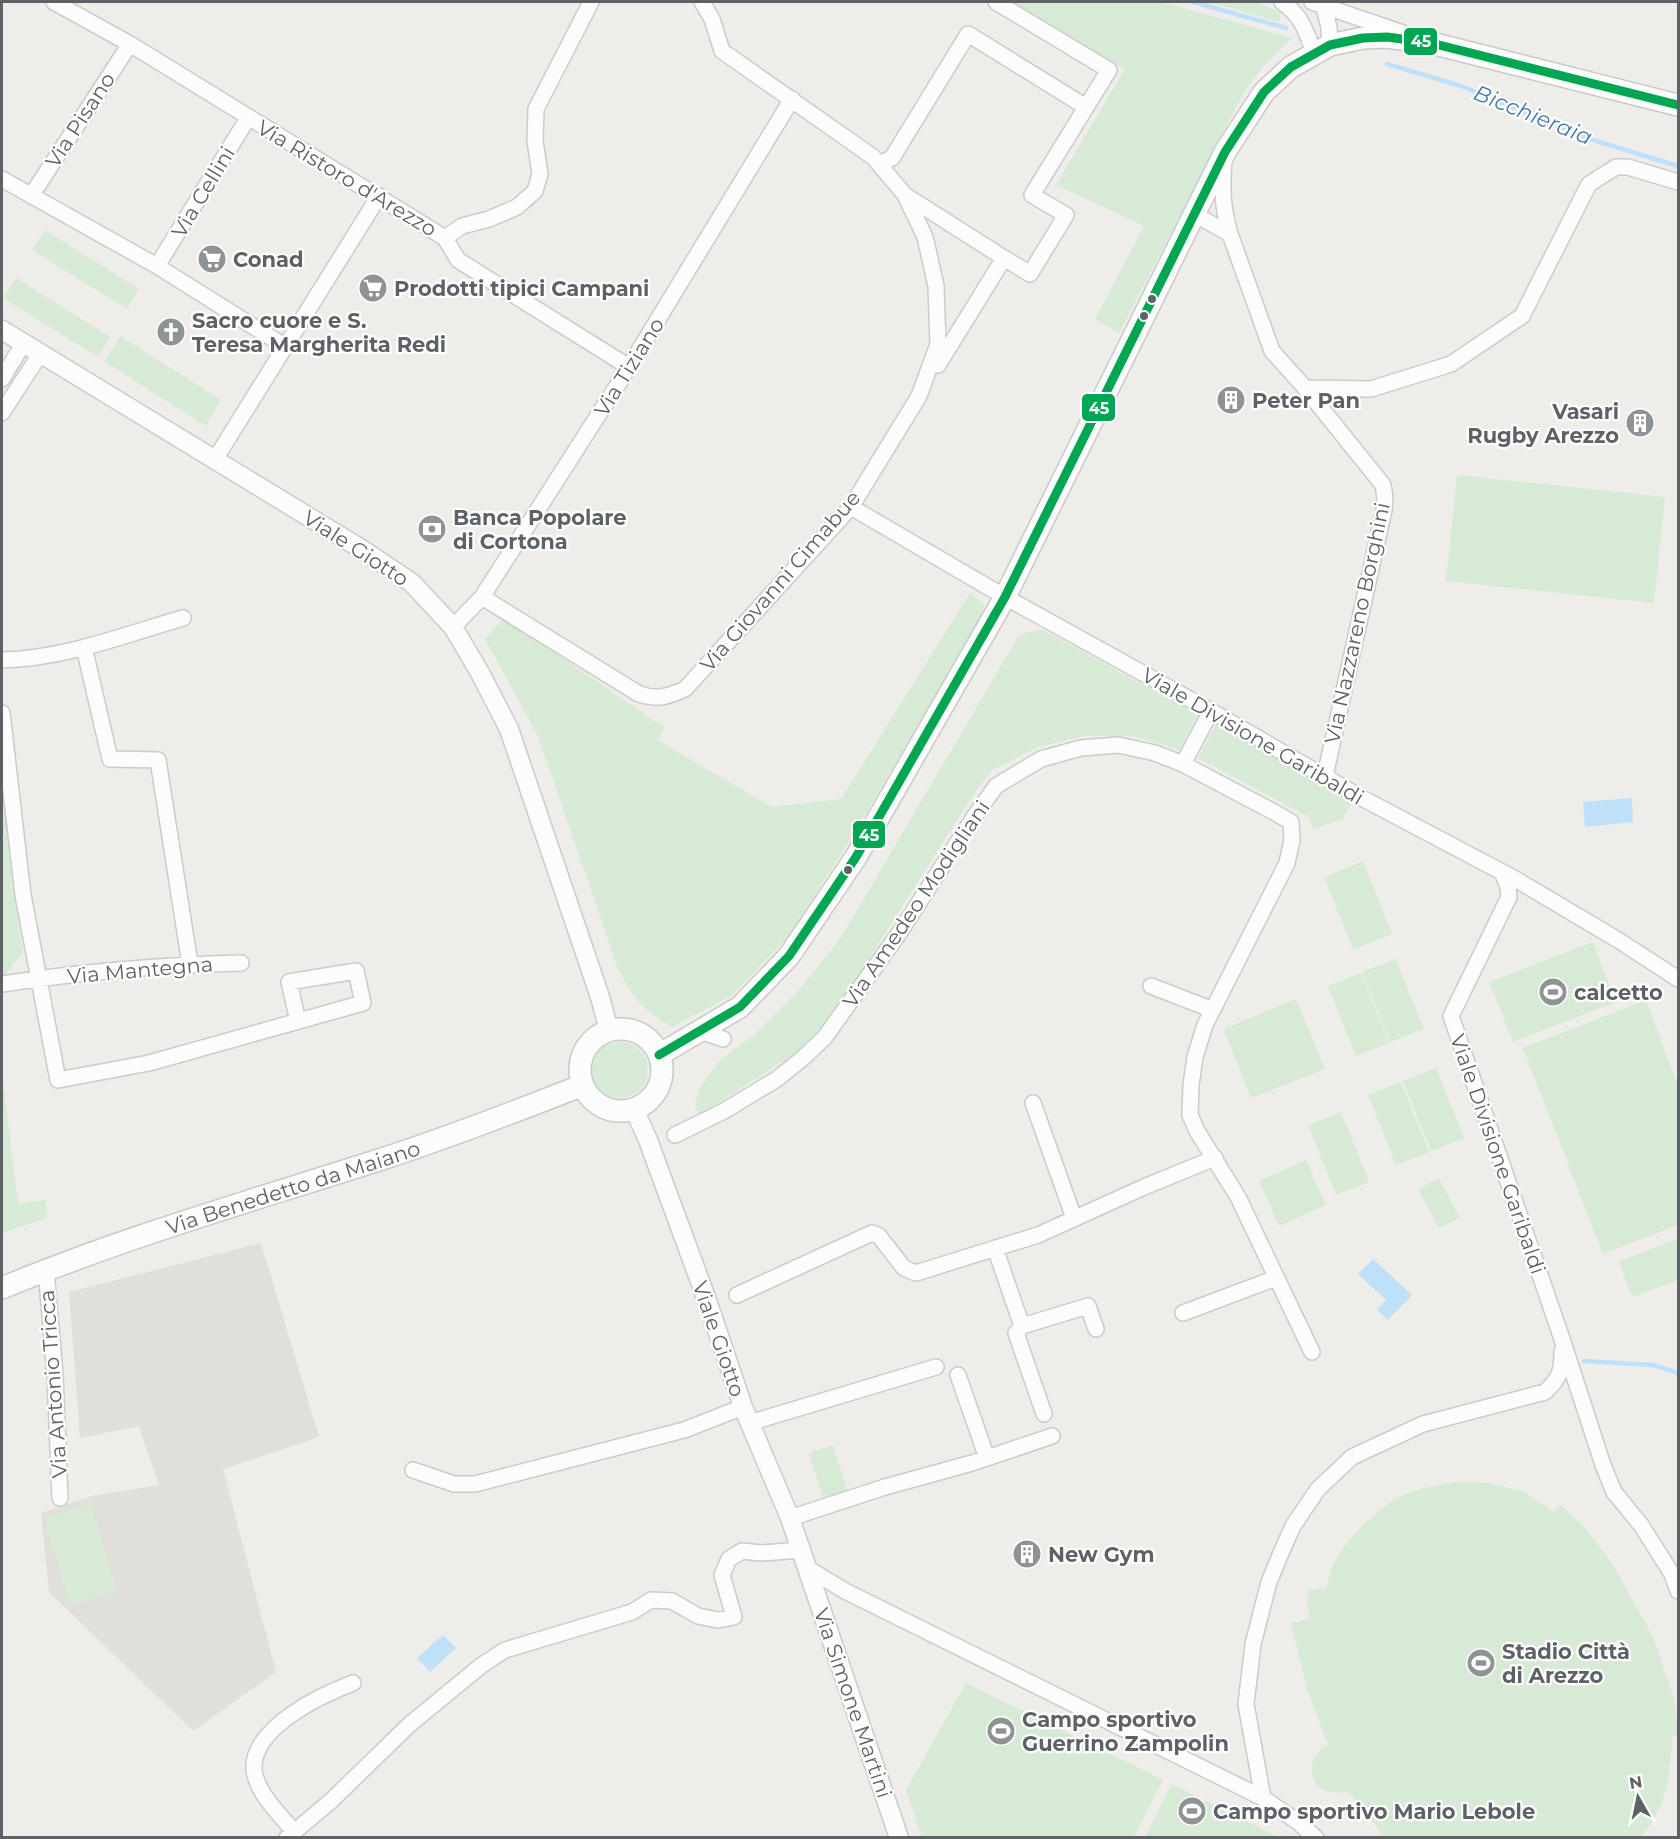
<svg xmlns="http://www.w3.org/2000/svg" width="1680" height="1839" font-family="Montserrat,sans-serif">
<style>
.education{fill:#e1dfd9}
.green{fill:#d7ead5}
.water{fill:#bee0f8}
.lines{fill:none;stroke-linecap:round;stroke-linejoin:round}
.stream{stroke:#bee0f8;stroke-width:4.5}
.minor-casing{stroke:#cacbcb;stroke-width:18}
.tertiary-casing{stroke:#cacbcb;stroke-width:21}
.secondary-casing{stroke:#c9c9ca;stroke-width:24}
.minor{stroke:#fcfcfc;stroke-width:15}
.tertiary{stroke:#fcfcfc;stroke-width:18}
.secondary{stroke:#fcfcfc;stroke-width:21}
.bus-1-casing{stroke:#fff;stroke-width:14}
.bus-1{stroke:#00a651;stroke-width:9}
.bus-dot{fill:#5e6267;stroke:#fff;stroke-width:2}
.labels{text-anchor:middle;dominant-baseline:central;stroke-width:4.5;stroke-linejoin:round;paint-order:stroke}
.street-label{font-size:21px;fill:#5e6267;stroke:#fff}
.poi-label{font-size:21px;font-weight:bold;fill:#5e6267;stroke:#fff;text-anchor:start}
.water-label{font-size:22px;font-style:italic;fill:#447ab1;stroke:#fff}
.line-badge{stroke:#fff;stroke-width:2}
.badge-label{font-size:16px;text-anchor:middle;font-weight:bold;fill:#fff}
</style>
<rect width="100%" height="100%" fill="#eeede9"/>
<path class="education" d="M 261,1243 L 319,1437 L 223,1469 L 276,1672 L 193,1731 L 49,1592 L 41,1513 L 92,1496 L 159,1485 L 139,1426 L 80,1438 L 69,1292 Z"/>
<path class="green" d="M 1011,2 L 1161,2 L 1292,38 L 1266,63 L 1245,90 L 1119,333 L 1095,319 L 1144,226 L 1056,185 L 1125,69 Z
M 1207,2 L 1256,2 L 1281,12 L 1279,22 Z
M 45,230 L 139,289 L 127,309 L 32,250 Z
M 16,278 L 110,337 L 98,357 L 3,298 Z
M 120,336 L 221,400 L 206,426 L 105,362 Z
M 1457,475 L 1665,497 L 1654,603 L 1446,581 Z
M 970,593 L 984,604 L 983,615 L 854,833 L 788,937 L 731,996 L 672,1027 C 640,1008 636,1001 618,969 L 538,736 L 485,639 L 504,618 L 665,728 L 657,740 L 772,807 L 841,799 Z
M 1043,630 L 1197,714 L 1180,750 L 1134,736 L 1084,736 L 1038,747 L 992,770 L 973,795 L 832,1017 L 793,1055 L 699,1115 L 695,1104 L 700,1088 L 720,1060 L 754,1035 L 799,990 L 840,939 L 1018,637 L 1028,632 Z
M 1217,723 L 1353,801 L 1342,819 L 1314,829 L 1307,816 L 1198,758 Z
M 2,791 L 14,895 L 23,951 L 5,975 L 2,976 Z
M 1363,861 L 1392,934 L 1353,950 L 1324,877 Z
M 1593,942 L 1616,1002 L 1513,1042 L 1489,982 Z
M 1396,959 L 1424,1029 L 1390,1042 L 1362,972 Z
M 1361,973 L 1389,1043 L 1356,1056 L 1328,986 Z
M 1296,999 L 1325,1069 L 1251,1098 L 1224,1029 Z
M 1646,1000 L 1678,1086 L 1678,1225 L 1603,1254 L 1523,1048 Z
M592 1070a28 28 0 1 1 56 0a28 28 0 1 1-56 0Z
M 1436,1068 L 1464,1138 L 1431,1151 L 1403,1081 Z
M 2,1073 L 18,1204 L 46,1200 L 47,1218 L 2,1233 Z
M 1401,1082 L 1429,1152 L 1396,1165 L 1368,1095 Z
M 1341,1112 L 1369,1182 L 1336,1195 L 1308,1125 Z
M 1306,1160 L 1326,1205 L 1279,1226 L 1259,1181 Z
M 1439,1178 L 1460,1218 L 1439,1228 L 1418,1189 Z
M 1678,1239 L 1678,1280 L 1632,1297 L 1619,1261 Z
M 833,1445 L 850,1498 L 832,1504 L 823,1496 L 809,1453 Z
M 1460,1482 L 1487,1483 L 1522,1491 L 1554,1512 L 1560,1504 L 1585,1528 L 1612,1563 L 1653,1637 L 1675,1702 L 1678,1735 L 1672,1736 C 1671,1774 1666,1808 1641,1837 L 1384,1837 L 1349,1792 C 1334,1794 1319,1793 1313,1777 C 1311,1771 1311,1764 1314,1758 C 1317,1752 1323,1748 1328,1744 L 1307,1689 L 1291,1623 L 1309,1619 L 1307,1599 L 1309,1590 L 1326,1588 C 1329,1579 1331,1569 1335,1561 C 1346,1540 1379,1507 1401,1496 C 1420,1487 1440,1485 1460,1482 Z
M 91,1504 L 117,1591 L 70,1605 L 44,1518 Z
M 966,1683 L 1163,1780 L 1134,1837 L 922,1837 L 906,1790 Z
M 1171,1784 L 1278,1837 L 1145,1837 Z"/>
<path class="water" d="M 1632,798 L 1633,822 L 1585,827 L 1583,802 Z
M 1373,1259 L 1412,1295 L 1388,1320 L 1377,1310 L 1386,1300 L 1358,1274 Z
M 443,1635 L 456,1648 L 430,1672 L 417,1658 Z"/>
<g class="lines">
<path class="stream" d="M 1193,2 L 1286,28
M 1387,64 L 1461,86 L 1596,141 L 1678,166
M 1584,1361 L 1653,1365 L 1678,1373"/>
<g class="minor-casing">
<path id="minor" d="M 54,2 L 130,44 L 445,238 L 458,260 L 629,367
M 1282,2 C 1302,16 1306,31 1314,53
M 1312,2 L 1403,33
M 1323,5 L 1329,27 L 1330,45
M 1224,160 C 1222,190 1222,205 1230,234
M 879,164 L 892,158 L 968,34 L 1086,107
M 2,179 L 157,266 L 286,347
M 905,195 L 1004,258
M 31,196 L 130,44
M 1194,214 L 1230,234 L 1272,351 L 1305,388 L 1371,389 L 1451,364 L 1522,316 L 1589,184 L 1616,167 L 1628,167 L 1678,182
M 445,238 L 462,226 L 489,219 L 517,207 L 535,191 L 540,174 L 535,141 L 536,109 L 591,2
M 157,266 L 248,118
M 938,365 L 1004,258 L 1030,274 L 1066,215 L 1032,195 L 1109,70 L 996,2
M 2,379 L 23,344
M 1305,388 L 1383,485 L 1385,498 L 1384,510 L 1325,776
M 2,413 L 40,354
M 214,461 L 379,196
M 851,507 L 1005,597 L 1211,711 L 1360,797 L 1517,880 L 1618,940 L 1678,979
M 482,597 L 639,694 C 658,700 667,697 685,689 L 851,507 L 919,396 L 938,344 L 936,286 L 925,237 L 905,195 L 873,157 L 722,51 L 712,19 L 702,2
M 453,627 L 482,597 L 629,367 L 792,99
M 84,647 L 110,759 L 158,760 L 190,964
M 2,660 C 63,659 124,635 183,618
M 2,713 L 23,895 L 58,1080 L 149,1063 L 363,1003 L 356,971 L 289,982 L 298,1021
M 1183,764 L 1274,812 L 1291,822 L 1292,840 L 1287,863 L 1205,1025 L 1195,1057 L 1191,1085 L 1190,1115 L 1197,1131 L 1238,1197 L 1312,1352
M 1502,872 L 1508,887 L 1509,897 L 1451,1016 L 1562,1339 L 1603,1465 L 1614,1492 L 1641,1525 L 1672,1574 L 1678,1591
M 2,984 C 81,972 161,965 241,963
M 1151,986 L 1213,1010
M 700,1031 L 723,1039
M 1033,1103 L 1074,1218
M 675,1135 L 724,1111 L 777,1079 L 803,1058 L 825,1037 L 900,932 L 972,820 L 996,786 L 1041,759 L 1081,748 L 1118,745 L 1155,753 L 1183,764 L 1211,711
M 995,1248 L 1022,1326 L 1088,1306 L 1096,1329
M 46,1270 L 55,1374 L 60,1498
M 737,1295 L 872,1233 L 879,1236 L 904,1268 L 916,1273 L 1038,1235 L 1144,1187 L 1215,1158
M 1183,1313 L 1276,1278
M 1022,1326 L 1016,1333 L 1044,1414
M 958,1375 L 987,1458
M 749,1423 L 936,1367
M 413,1470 L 454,1484 L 475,1484 L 684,1430 L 743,1407
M 790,1518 L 885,1487 L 972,1463 L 1052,1436
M 807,1568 L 845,1591 L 1263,1798 L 1298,1822 L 1316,1838
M 1263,1798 L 1246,1704 L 1253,1644 L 1269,1582 L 1281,1553 L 1293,1526 L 1318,1489 L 1352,1457 L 1423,1424 L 1545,1392 C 1560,1378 1562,1371 1562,1351
M 294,1832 C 280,1814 257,1794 254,1770 C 251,1728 321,1695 353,1683
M 287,1838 L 332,1800 L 409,1725 L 482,1665 L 505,1650 L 632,1612 L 651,1600 L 672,1601 L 698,1616 L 718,1620 L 734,1617 L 722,1575 L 729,1559 L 742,1551 L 761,1553 L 801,1550"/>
</g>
<g class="tertiary-casing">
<path id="tertiary" d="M 2,330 L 363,550 L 412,583 L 453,627 L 480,673 L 509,729 L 600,997 L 609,1031
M 634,1109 L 648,1140 L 708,1303 L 743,1407 L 790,1518 L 899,1838"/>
</g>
<g class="secondary-casing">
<g id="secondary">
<circle cx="621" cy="1070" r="41"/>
<path d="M 659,1055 L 740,1007 L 789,956 L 856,857 L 1005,597 L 1225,152 L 1264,92 L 1291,67 L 1330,45 L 1363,38 L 1387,37 L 1431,43 L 1678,105"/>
<path id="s1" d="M 2,1288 C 125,1237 254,1200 382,1159 C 450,1137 517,1111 583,1085"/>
</g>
</g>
<use href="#minor" class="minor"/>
<use href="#tertiary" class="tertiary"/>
<use href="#secondary" class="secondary"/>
<g class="bus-1-casing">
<path id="bus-1" d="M 659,1055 L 740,1007 L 789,956 L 856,857 L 1005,597 L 1225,152 L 1264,92 L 1291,67 L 1330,45 L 1363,38 L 1387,37 L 1431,43 L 1678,105"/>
</g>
<use href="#bus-1" class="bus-1"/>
</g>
<defs>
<g id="supermarket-disc" transform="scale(1.5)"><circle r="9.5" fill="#909394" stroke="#fff"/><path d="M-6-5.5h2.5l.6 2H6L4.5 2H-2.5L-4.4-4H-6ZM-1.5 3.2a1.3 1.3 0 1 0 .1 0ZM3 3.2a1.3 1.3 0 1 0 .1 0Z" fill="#fff"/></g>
<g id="church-disc" transform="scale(1.5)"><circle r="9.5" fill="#909394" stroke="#fff"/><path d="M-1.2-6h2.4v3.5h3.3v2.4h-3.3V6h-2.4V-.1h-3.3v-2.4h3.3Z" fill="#fff"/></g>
<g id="building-disc" transform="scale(1.5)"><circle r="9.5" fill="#909394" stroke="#fff"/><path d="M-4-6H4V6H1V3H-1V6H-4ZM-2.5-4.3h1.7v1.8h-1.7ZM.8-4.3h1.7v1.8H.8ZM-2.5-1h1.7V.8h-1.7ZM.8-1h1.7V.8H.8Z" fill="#fff"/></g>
<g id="bank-disc" transform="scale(1.5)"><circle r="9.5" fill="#909394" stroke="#fff"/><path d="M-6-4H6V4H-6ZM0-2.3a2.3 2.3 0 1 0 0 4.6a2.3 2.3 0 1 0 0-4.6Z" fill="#fff"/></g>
<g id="stadium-disc" transform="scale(1.5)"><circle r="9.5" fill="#909394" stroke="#fff"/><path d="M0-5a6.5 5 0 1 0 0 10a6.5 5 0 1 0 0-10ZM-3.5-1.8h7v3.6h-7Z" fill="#fff"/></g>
</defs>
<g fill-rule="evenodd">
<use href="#supermarket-disc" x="212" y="259"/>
<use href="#supermarket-disc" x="373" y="288"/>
<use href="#church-disc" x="171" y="332"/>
<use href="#building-disc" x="1231" y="400"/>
<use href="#building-disc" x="1640" y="423"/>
<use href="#bank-disc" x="432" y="529"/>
<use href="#stadium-disc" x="1553" y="992"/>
<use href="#building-disc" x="1027" y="1554"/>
<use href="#stadium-disc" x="1481" y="1663"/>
<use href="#stadium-disc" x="1001" y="1731"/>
<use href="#stadium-disc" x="1192" y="1811"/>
</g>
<g class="bus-dot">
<circle cx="1152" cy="299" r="5"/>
<circle cx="1144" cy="316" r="5"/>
<circle cx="848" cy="870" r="5"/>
</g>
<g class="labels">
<g class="street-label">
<text transform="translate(80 120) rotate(-57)">Via Pisano</text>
<text transform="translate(347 178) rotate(31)">Via Ristoro d'Arezzo</text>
<text transform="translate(203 192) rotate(-59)">Via Cellini</text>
<text transform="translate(629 367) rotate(-58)">Via Tiziano</text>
<text transform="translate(356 548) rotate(33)">Viale Giotto</text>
<text transform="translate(780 581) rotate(-49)">Via Giovanni Cimabue</text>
<text transform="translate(1357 623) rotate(-78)">Via Nazzareno Borghini</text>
<text transform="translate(1253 736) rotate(30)">Viale Divisione Garibaldi</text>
<text transform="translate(916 904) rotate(-56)">Via Amedeo Modigliani</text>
<text transform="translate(140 970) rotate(-5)">Via Mantegna</text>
<text transform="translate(1498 1154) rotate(71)">Viale Divisione Garibaldi</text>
<text stroke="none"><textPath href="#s1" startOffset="308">Via Benedetto da Maiano</textPath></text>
<text transform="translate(719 1339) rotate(71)">Viale Giotto</text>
<text transform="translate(53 1384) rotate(-94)">Via Antonio Tricca</text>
<text transform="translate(853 1703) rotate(71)">Via Simone Martini</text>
</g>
<g class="poi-label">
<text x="233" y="259">Conad</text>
<text x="394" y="288">Prodotti tipici Campani</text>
<text x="192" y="320">Sacro cuore e S.<tspan x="192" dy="24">Teresa Margherita Redi</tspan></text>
<text x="1252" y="400">Peter Pan</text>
<text x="1619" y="411" text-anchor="end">Vasari<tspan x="1619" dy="24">Rugby Arezzo</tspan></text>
<text x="453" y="517">Banca Popolare<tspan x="453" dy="24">di Cortona</tspan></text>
<text x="1574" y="992">calcetto</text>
<text x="1048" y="1554">New Gym</text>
<text x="1502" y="1651">Stadio Città<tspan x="1502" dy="24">di Arezzo</tspan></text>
<text x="1022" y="1719">Campo sportivo<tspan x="1022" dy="24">Guerrino Zampolin</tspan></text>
<text x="1213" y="1811">Campo sportivo Mario Lebole</text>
</g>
<g class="water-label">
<text transform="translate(1533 115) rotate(22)">Bicchieraia</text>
</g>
</g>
<g class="line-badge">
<rect x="1403" y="27" width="35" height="29" rx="6" fill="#00a651"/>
<rect x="1081" y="393" width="35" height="29" rx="6" fill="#00a651"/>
<rect x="852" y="820" width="34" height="29" rx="6" fill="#00a651"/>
</g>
<g class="badge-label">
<text x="1421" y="47">45</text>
<text x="1099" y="414">45</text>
<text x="869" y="841">45</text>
</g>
<rect width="1680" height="1839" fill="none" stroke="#5e6267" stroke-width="6"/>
<g transform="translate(1638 1797) rotate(351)" stroke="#ffffff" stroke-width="4.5" paint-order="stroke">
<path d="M0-4.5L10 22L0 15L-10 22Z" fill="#5e6267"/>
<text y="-9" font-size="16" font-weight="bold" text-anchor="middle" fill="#5e6267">N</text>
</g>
</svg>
